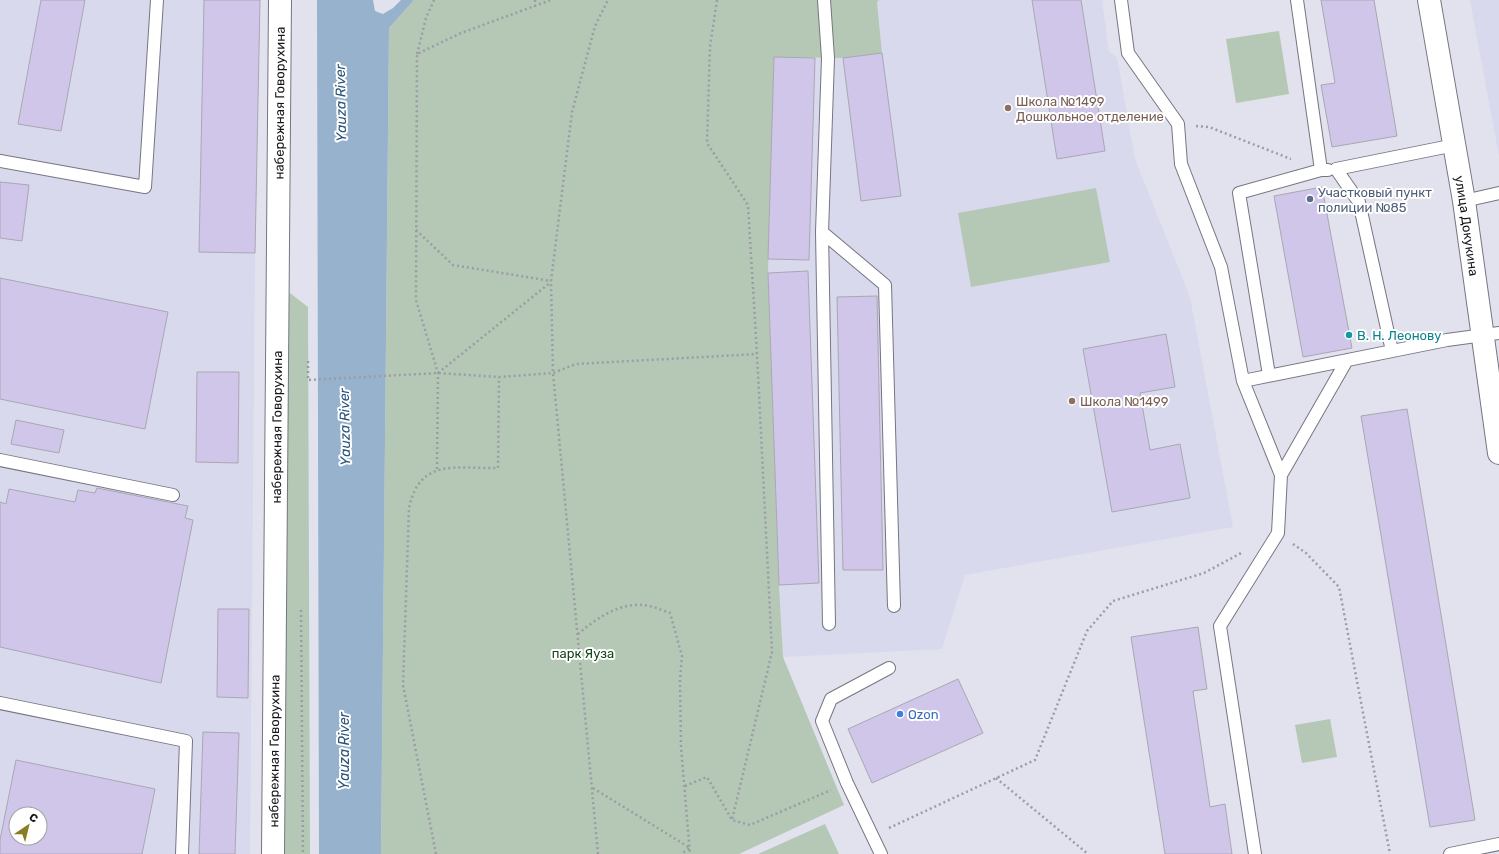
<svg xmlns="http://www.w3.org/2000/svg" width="1499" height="854" font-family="Rubik,sans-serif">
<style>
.built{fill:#d8d9ec;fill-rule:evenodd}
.green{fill:#b4c8b5}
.water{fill:#96b2cd}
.building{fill:#cfc6e9;stroke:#aaa7b2;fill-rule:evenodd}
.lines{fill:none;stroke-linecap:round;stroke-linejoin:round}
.service-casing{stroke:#757680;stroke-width:14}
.minor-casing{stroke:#757680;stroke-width:24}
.tertiary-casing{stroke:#757680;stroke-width:24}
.path{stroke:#9b9ca4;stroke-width:2.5;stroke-dasharray:2 3;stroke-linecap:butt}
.service{stroke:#fff;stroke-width:12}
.minor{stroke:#fff;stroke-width:22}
.tertiary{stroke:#fff;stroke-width:22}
.education-dot{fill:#8d6e63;stroke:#fff;stroke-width:1.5}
.service-dot{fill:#5c6f8a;stroke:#fff;stroke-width:1.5}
.culture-dot{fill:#0f9aa8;stroke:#fff;stroke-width:1.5}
.shop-dot{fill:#3f7fe0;stroke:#fff;stroke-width:1.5}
.labels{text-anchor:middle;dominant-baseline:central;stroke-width:4;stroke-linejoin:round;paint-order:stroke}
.education-label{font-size:13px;fill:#785e54;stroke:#fff;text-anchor:start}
.street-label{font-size:13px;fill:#151619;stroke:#fff}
.service-label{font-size:13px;fill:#4e5e75;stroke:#fff;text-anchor:start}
.culture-label{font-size:13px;fill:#0d838f;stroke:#fff;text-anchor:start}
.park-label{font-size:13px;fill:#14411c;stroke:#fff}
.shop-label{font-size:13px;fill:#366cbe;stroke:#fff;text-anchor:start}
.water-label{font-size:14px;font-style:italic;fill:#2a547a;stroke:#fff}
</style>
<rect width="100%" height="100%" fill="#e1e2ed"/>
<path class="built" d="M 0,0 L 260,0 L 255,253 L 250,854 L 0,854 ZM 16,814 L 40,814 L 40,838 L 16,838 Z
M 877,0 L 1102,0 L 1109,52 L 1117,57 L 1135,159 L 1190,297 L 1233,527 L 965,575 L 942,649 L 783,657 L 779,585 L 768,273 L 774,57 L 843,58 L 882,53 Z
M 1470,0 L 1499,0 L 1499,156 Z"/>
<path class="green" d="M 414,0 L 879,0 L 877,2 L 882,53 L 843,58 L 774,57 L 768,273 L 779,585 L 783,657 L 844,805 L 739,854 L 381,854 L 389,28 Z
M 1279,31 L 1289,94 L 1236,103 L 1226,39 Z
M 1096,188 L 1110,262 L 971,287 L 958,213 Z
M 290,293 L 308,307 L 310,854 L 284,854 L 285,322 Z
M 1330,719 L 1337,757 L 1302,763 L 1295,725 Z
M 825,824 L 839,854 L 758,854 Z"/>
<path class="water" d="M 317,0 L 373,0 L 375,11 L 383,14 L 393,8 L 401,0 L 414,0 L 389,28 L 381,854 L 319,854 Z"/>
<path class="building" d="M 41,0 L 85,0 L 61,131 L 18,124 Z
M 204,0 L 260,0 L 255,253 L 199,252 Z
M 1032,0 L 1081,0 L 1105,151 L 1057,159 Z
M 1321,0 L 1374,0 L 1397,136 L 1332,147 L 1321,85 L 1335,83 Z
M 882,53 L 901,196 L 861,201 L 843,58 Z
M 774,57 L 815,58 L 809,260 L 768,259 Z
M 0,182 L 29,185 L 22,241 L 0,238 Z
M 1322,187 L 1352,348 L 1303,357 L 1274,196 Z
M 808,271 L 819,583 L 779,585 L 768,273 Z
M 0,278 L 168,312 L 145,429 L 0,399 Z
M 877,296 L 883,570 L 843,570 L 837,297 Z
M 1166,334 L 1175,387 L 1140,393 L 1150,450 L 1180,444 L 1190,498 L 1112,512 L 1083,349 Z
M 197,372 L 239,372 L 238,463 L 196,462 Z
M 1407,409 L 1475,820 L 1430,827 L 1361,416 Z
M 16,420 L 64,430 L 59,453 L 11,444 Z
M 97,488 L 188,506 L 185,518 L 193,520 L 161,683 L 0,647 L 0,502 L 6,504 L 9,489 L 75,502 L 78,490 L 95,493 Z
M 218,609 L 249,609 L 248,698 L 217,697 Z
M 1198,627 L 1207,689 L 1193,691 L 1210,807 L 1225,804 L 1232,854 L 1165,854 L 1131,637 Z
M 958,679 L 983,733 L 872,783 L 848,729 Z
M 203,732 L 239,733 L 235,854 L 199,854 Z
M 16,760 L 155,789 L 142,854 L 0,854 L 0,840 ZM 16,814 L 40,814 L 40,838 L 16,838 Z"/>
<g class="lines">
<g class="service-casing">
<path id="service" d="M 824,0 L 828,58 L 822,232 L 829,624
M 1121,0 L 1128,53 L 1178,124 L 1181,164 L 1221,267 L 1243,381 L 1281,475
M 1297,0 L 1321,170 L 1328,170
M 0,161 L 145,187 L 157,0
M 1464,201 L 1499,193
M 822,232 L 885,285 L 894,606
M 1392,351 L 1359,202 L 1336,169 L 1455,145
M 1269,375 L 1239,193 L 1321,170
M 1243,381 L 1447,340 L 1499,333
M 0,460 L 173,495
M 0,703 L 186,741 L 182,854
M 881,854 L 847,783 L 822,721 L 831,699 L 889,668
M 1255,854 L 1220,626 L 1278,533 L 1281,475 L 1347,360
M 1450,854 L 1499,844"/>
</g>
<g class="minor-casing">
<g id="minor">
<path id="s1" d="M 273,854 L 280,0"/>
</g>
</g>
<g class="tertiary-casing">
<g id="tertiary">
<path id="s2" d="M 1429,0 L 1464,201 L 1499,453"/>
</g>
</g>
<path class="path" d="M 535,0 L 535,7
M 717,0 L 710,47 L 707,143 L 748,205 L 757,354 L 772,652 L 732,820
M 417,54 L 426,18 L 434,0
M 1196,126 L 1209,127 L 1291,159
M 416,230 L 453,265 L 551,281
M 308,361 L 308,380 L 438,373 L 499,377 L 553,373 L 576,364 L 757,354
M 438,373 L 551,282
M 437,469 L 438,373 L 416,300 L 417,54 L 461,33 L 551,0
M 1293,544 L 1306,553 L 1339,587 L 1390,854
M 301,610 L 303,854
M 578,634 C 597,618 622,600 649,606 C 656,607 663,611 670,613 L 682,656 L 680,680 L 681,747 L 690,854
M 996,778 L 1088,854
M 685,786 L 707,777 L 732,820 L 750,825 L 831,790
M 593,788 L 690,848 L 681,854
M 889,828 L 1035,760 L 1087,631 L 1113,601 L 1204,573 L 1243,552
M 436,854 L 403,685 L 409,508 C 420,457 456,469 498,468 L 499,377
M 598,854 L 553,373 L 551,281 L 572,112 L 595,26 L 608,0"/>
<use href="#service" class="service"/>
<use href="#minor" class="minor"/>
<use href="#tertiary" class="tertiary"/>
</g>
<g class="education-dot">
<circle cx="1008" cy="108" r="4"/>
<circle cx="1072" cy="401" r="4"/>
</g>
<circle class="service-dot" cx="1310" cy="199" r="4"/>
<circle class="culture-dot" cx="1349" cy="335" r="4"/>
<circle class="shop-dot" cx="900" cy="714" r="4"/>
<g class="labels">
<g class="education-label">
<text x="1016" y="101">Школа №1499<tspan x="1016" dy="15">Дошкольное отделение</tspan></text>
<text x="1080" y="401">Школа №1499</text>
</g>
<g class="street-label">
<text stroke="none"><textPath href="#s1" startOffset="751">набережная Говорухина</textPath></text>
<text stroke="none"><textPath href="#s2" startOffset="229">улица Докукина</textPath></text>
<text stroke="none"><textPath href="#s1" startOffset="427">набережная Говорухина</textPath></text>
<text stroke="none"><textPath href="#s1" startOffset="103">набережная Говорухина</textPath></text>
</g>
<g class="service-label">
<text x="1318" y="192">Участковый пункт<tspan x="1318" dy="15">полиции №85</tspan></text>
</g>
<g class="culture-label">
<text x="1357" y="335">В. Н. Леонову</text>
</g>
<g class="park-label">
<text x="583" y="653">парк Яуза</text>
</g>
<g class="shop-label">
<text x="908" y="714">Ozon</text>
</g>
<g class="water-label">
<text transform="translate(341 103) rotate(-91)">Yauza River</text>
<text transform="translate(345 427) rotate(-91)">Yauza River</text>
<text transform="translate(344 751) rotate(-90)">Yauza River</text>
</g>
</g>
<g transform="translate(28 826) rotate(35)"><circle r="19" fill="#ffffff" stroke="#a1a2a3"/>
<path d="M0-3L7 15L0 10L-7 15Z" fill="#897c21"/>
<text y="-6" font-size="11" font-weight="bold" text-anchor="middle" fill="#151619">С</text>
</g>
</svg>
